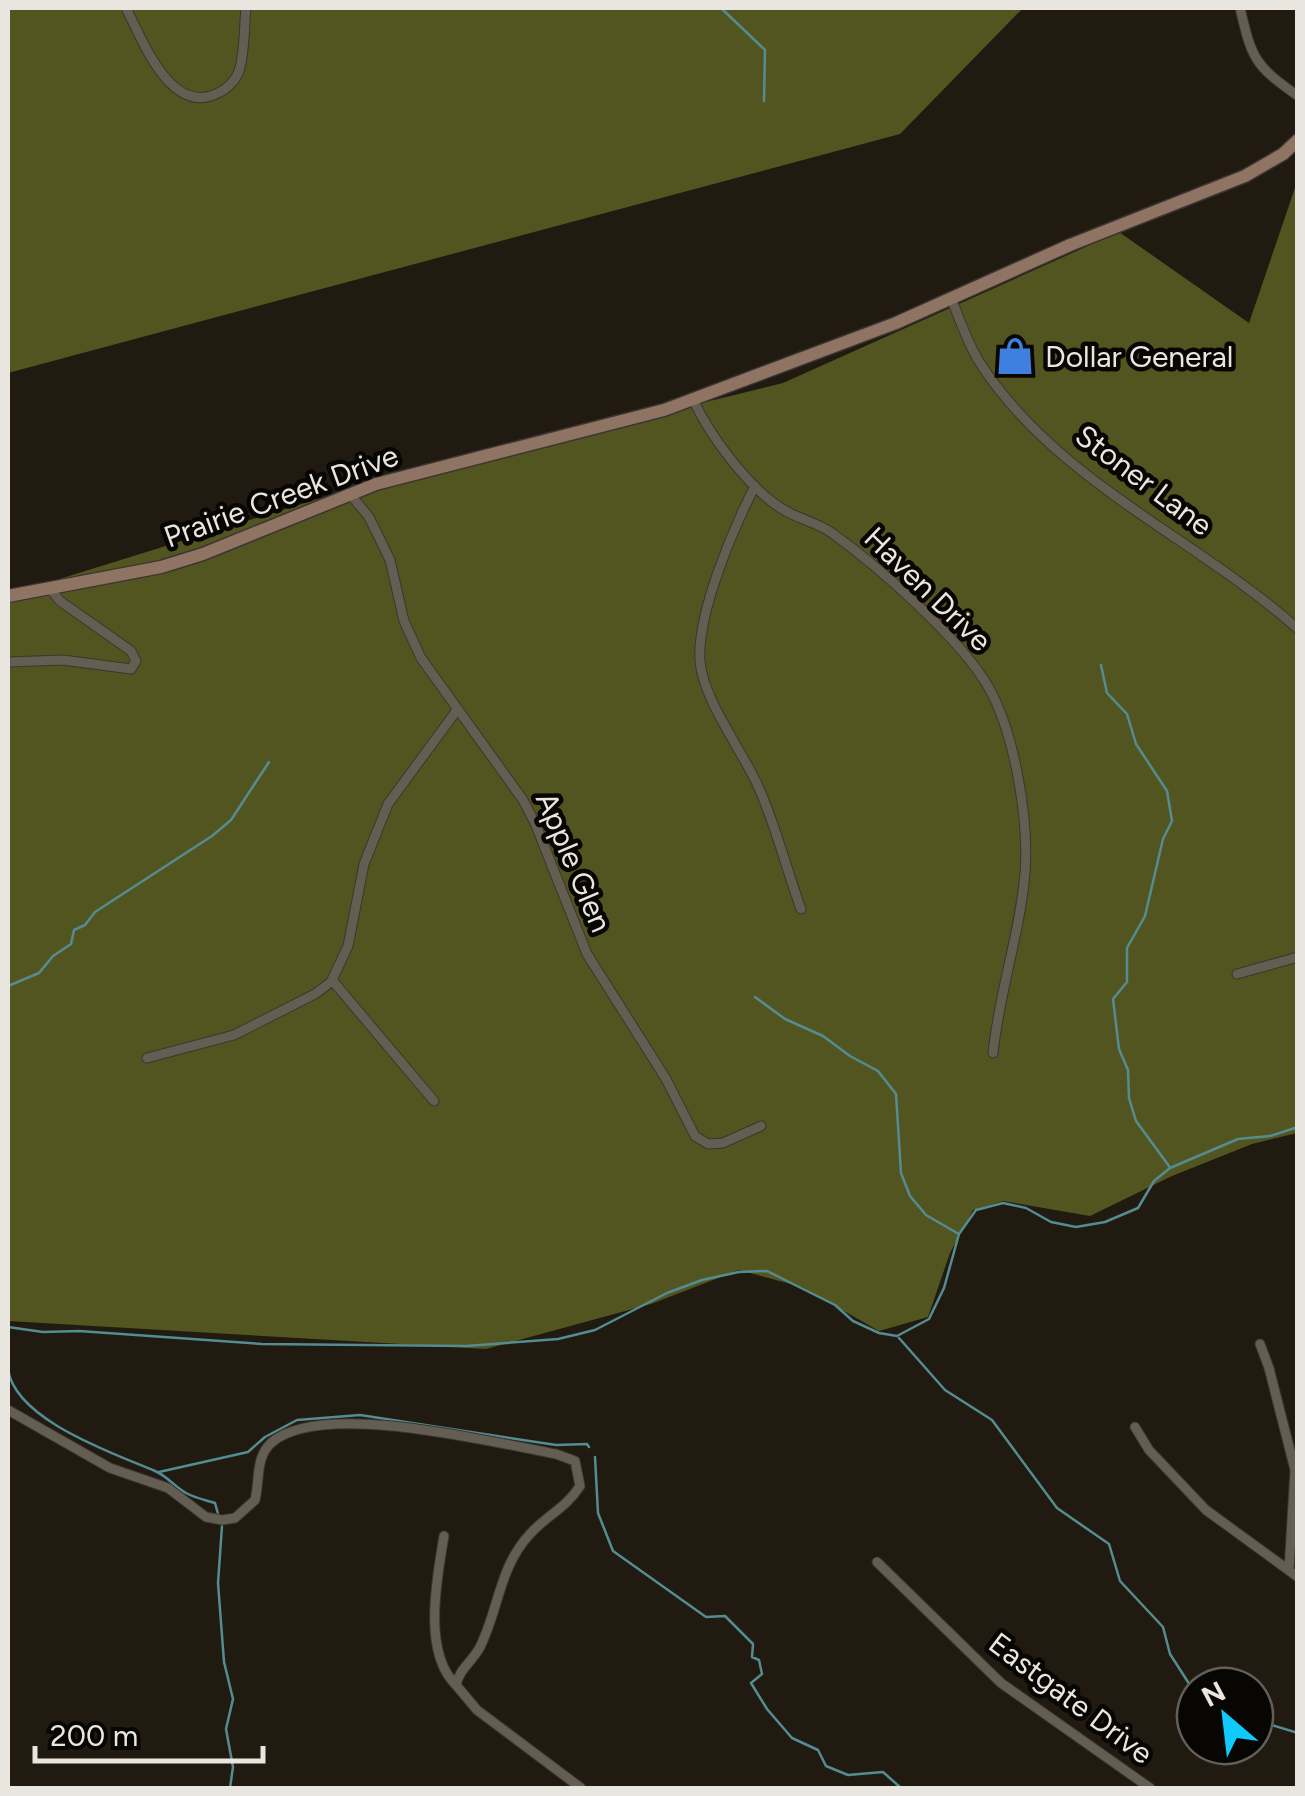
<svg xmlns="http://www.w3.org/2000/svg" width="1305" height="1796" font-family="Figtree,sans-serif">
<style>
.forest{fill:#535520}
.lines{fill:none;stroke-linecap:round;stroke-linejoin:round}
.stream{stroke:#548c91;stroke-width:2.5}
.street-casing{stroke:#3b3632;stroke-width:11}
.secondary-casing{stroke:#3b3632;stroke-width:15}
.street{stroke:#645d52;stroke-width:9}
.secondary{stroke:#8f7463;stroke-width:12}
.labels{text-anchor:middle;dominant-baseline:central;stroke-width:9;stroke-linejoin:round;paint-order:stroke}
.poi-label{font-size:30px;fill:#e9e5df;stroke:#080603;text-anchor:start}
.street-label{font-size:30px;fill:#e9e5df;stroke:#080603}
</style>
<rect width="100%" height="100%" fill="#201a11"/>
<path class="forest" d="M 8,8 L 1023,8 L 900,134 L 8,373 Z
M 1297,182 L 1297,1133 L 1252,1144 L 1172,1176 L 1090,1216 L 1003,1201 L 973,1210 L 950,1253 L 928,1317 L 879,1331 L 802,1287 L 739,1270 L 651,1304 L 486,1349 L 8,1321 L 8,589 L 53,581 L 350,489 L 783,383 L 1119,232 L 1249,323 Z"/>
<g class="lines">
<path class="stream" d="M 721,8 L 765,50 L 764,101
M 1101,665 L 1107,693 L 1127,714 L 1136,744 L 1167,791 L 1172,821 L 1163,839 L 1145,916 L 1127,948 L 1127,982 L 1113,999 L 1119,1049 L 1128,1070 L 1129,1098 L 1136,1121 L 1169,1166
M 8,986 L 39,973 L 53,956 L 71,944 L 74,930 L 85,925 L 95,912 L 212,836 L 231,820 L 269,762
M 755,997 L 785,1019 L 823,1036 L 850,1056 L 878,1071 L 896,1094 L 901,1173 L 910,1196 L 926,1215 L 957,1233
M 8,1327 L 43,1332 L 79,1331 L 262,1344 L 466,1346 L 558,1339 L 595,1330 L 667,1293 L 702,1280 L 739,1272 L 767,1271 L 835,1305 L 853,1321 L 879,1333 L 897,1336 L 929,1319 L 944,1288 L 959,1234 L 976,1210 L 1003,1203 L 1026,1208 L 1051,1222 L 1076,1227 L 1105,1222 L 1138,1208 L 1154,1181 L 1170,1168 L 1238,1139 L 1270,1136 L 1298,1127
M 899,1338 L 945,1390 L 992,1420 L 1057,1508 L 1109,1544 L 1120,1581 L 1163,1627 L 1170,1654 L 1195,1693
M 8,1369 C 15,1420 113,1453 155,1471 C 167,1476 175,1487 186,1493 C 195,1498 206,1500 215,1503 L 218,1514
M 595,1457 L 598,1513 L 613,1551 L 706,1617 L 725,1616 L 753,1644 L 752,1657 L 759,1660 L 762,1674 L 751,1683 L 767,1709 L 792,1738 L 818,1750 L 826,1766 L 848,1775 L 883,1772 L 901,1788
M 159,1472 L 248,1452 L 265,1437 L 297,1420 L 360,1415 L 556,1445 L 587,1444 L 589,1447
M 222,1526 L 218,1583 L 224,1662 L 233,1699 L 226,1729 L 233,1767 L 230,1788
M 1255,1720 L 1298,1733"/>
<g class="street-casing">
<path id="street" d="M 126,8 C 143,41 171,117 218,93 C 227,89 236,80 239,71 C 245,52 244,27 246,8
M 1240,8 C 1252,59 1254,65 1298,96
M 952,300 C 960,321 968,344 980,363 C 1056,481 1196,538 1298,629
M 693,399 C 709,435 750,490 784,510 C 799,519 818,523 832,533 C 878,566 962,640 989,688 C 1015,735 1029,820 1025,873 C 1020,933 999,993 993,1053
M 755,486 C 733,529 697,613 700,661 C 703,700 742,750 758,786 C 776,826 786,868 801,909
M 350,494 L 369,517 L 390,560 L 404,621 L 421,658 L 523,800 L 535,823 L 587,954 L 666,1079 L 695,1136 L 708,1144 L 723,1143 L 761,1126
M 8,662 L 63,660 L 131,669 L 136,661 L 131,651 L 60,601 L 50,589
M 1237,974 L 1298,957
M 332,980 L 434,1101
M 147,1058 L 234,1035 L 315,994 L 331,982 L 348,946 L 364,864 L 388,804 L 457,710
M 1260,1344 L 1269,1368 L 1295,1470 L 1289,1570
M 8,1410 L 110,1468 L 168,1488 L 206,1517 L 222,1520 L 235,1518 L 255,1500 C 260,1481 255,1458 271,1443 C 321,1399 495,1443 556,1454 L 575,1461 L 580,1486 C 567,1507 546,1516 530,1534 C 499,1567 499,1609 480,1647 C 473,1661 459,1669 456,1685 L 477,1710 L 581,1788
M 1135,1427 L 1149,1450 L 1206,1510 L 1298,1577
M 444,1536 C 437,1578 422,1652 456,1685
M 877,1562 L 1001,1683 L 1150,1788"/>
</g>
<g class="secondary-casing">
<path id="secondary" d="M 8,596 L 161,567 L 203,554 L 376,484 L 664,410 L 896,323 L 1070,245 L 1245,176 L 1283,154 L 1298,140"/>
</g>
<use href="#street" class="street"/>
<use href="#secondary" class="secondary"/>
</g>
<defs>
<g id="shop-bare" transform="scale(3)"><path d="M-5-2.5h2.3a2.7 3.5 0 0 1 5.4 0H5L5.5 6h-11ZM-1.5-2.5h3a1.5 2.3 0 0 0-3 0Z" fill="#3f7fe0" stroke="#080603" stroke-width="2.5" paint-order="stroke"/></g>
</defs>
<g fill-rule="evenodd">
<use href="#shop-bare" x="1015" y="356"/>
</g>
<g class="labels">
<g class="poi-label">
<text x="1045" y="356">Dollar General</text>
</g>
<g class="street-label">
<text transform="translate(1144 480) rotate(37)">Stoner Lane</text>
<text transform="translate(281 496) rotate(-20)">Prairie Creek Drive</text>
<text transform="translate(928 589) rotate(44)">Haven Drive</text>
<text transform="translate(574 862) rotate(67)">Apple Glen</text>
<text transform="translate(1071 1698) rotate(37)">Eastgate Drive</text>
</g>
</g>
<rect width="1305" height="1796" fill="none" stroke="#e9e5df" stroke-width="20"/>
<g transform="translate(1225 1716) rotate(332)"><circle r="48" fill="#080603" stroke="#625f5b" stroke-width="2.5"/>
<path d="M0-8L18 38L0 25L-18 38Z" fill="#0fcafa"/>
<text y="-15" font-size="28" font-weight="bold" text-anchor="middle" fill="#e9e5df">N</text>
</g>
<path d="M35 1746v15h228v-15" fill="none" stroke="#e9e5df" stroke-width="5"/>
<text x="50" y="1746" font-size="30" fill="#e9e5df" stroke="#080603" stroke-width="8" paint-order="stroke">200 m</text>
</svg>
